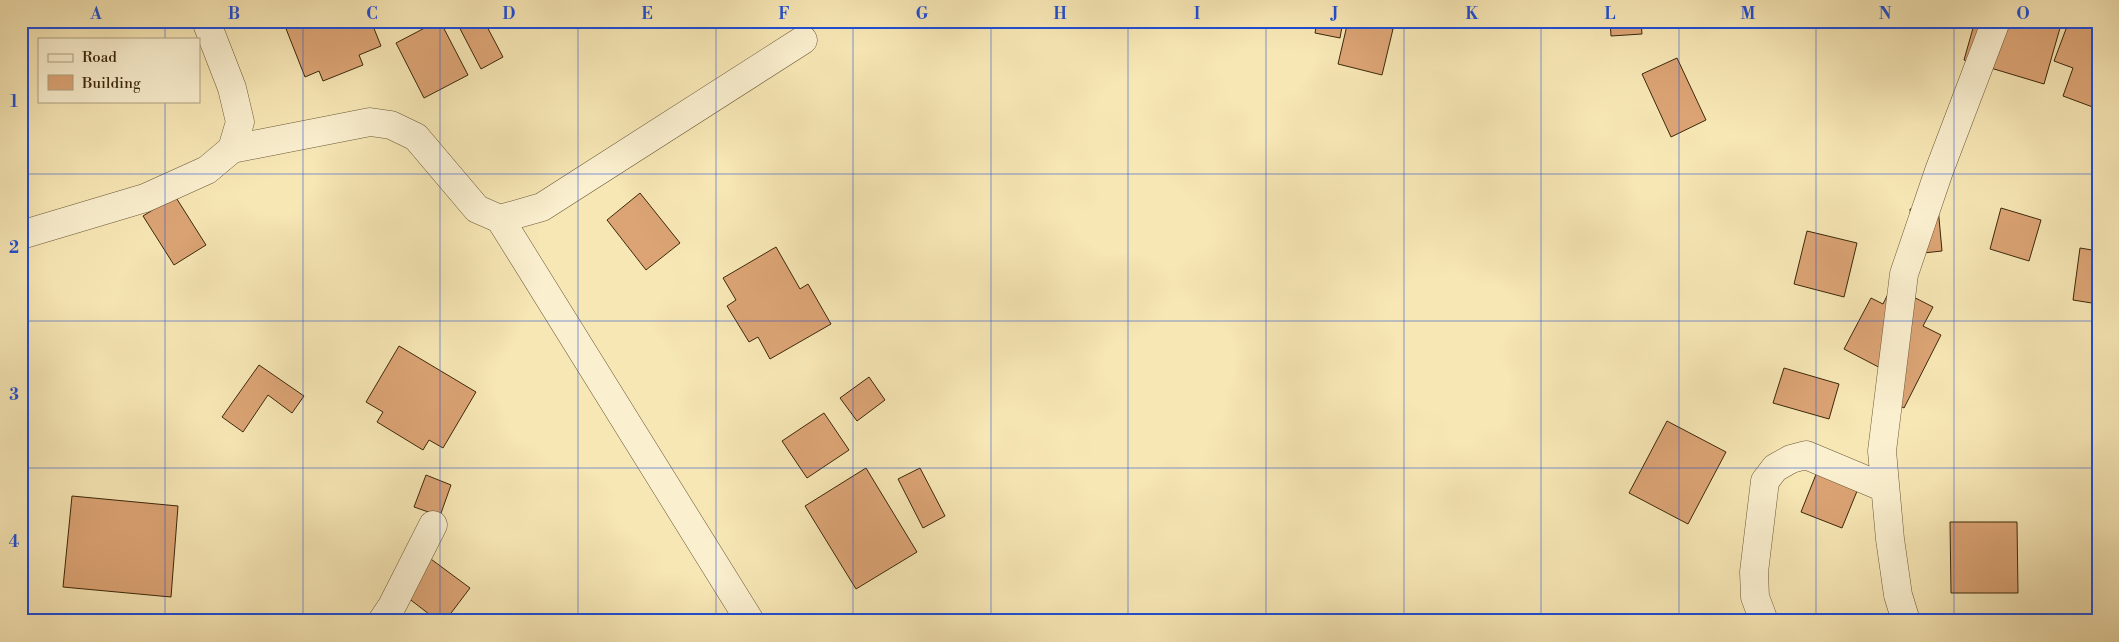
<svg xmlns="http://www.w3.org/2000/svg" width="2119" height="642" font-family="'Libre Bodoni',serif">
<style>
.building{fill:#dca475;stroke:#3c280a}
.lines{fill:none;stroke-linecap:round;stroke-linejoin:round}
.minor-casing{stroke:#6b5835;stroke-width:29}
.minor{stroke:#faefcf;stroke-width:28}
.grid{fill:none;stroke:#1d4ed8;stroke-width:1;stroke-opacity:0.55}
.neatline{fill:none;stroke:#1d4ed8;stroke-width:2}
.grid-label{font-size:16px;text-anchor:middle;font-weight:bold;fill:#1d4ed8}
</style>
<rect width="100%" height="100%" fill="#f7e7b5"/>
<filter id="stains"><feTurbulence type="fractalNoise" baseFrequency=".004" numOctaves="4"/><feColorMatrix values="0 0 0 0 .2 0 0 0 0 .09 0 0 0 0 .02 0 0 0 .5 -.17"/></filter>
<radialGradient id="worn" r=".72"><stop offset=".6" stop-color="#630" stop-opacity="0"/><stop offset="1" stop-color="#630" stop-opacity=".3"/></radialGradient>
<path class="building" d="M 283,21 L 371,21 L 381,46 L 359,55 L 363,65 L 323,81 L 319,71 L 305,77 Z
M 438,21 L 440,21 L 468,75 L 424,98 L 396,43 Z
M 456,21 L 484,21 L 503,57 L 481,69 Z
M 1317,21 L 1343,21 L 1340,38 L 1315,33 Z
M 1348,21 L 1361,21 L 1393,29 L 1382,75 L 1338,64 Z
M 1610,21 L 1641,21 L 1642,34 L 1611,36 Z
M 1975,21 L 2062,21 L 2044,84 L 1964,60 Z
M 2069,21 L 2098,21 L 2098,109 L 2063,96 L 2073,68 L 2054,61 Z
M 1677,58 L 1706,120 L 1671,137 L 1642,74 Z
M 640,193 L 680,243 L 646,270 L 607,220 Z
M 175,196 L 206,245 L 174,265 L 143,216 Z
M 1938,207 L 1942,251 L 1914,254 L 1910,209 Z
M 2001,208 L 2041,220 L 2029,261 L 1990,249 Z
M 1807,231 L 1857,243 L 1844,297 L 1794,284 Z
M 776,247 L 800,289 L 808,284 L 831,324 L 770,359 L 758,337 L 749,342 L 727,306 L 736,300 L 723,278 Z
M 2080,248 L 2098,251 L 2098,304 L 2073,300 Z
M 1892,286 L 1933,307 L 1923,326 L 1941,335 L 1904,408 L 1879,395 L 1890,373 L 1844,349 L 1871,298 L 1883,304 Z
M 399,346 L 476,392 L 443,448 L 429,440 L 423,450 L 377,422 L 383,412 L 366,402 Z
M 259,365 L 304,396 L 292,413 L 268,395 L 243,432 L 222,417 Z
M 1784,368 L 1839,384 L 1829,419 L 1773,403 Z
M 869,377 L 885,400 L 857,421 L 840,398 Z
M 824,413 L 849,450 L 807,478 L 782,441 Z
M 1667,421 L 1726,452 L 1688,524 L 1629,493 Z
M 1823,457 L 1864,474 L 1842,528 L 1801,512 Z
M 866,468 L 917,552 L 856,589 L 805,506 Z
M 920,468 L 945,516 L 923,528 L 898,479 Z
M 426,475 L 451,485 L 440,516 L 414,507 Z
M 72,496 L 178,506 L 171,597 L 63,587 Z
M 1950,522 L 2017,522 L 2018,593 L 1951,593 Z
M 416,548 L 470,588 L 445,621 L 438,621 L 390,584 Z"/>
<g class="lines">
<g class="minor-casing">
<path id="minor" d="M 232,149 L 370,122 L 391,125 L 416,137 L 477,209 L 500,219 L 542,207 L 803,40
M 500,219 L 750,621
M 21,235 L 145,198 L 207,170 L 232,149 L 240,122 L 232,88 L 206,21
M 382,621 L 392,606 L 433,525
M 1764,621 L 1755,597 L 1754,572 L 1765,481 L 1775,468 L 1791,459 L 1806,455 L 1885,488
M 1906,621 L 1898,595 L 1890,539 L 1882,451 L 1904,274 L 1939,171 L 1996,21"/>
</g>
<use href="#minor" class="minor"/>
</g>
<path class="grid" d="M 165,21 L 165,39M 303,21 L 303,621M 440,21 L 440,621M 578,21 L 578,621M 716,21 L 716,621M 853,21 L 853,621M 991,21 L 991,621M 1128,21 L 1128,621M 1266,21 L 1266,621M 1404,21 L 1404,621M 1541,21 L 1541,621M 1679,21 L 1679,621M 1816,21 L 1816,621M 1954,21 L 1954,621M 165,101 L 165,621M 21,174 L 2098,174M 21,321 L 2098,321M 21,468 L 2098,468"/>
<rect width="2119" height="642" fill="none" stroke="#f7e7b5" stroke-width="55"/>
<rect x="38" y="38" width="162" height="65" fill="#faefcf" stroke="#ae9f80"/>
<rect x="48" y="54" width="25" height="8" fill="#faefcf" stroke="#ae9f80"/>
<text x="82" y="62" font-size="15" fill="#3c280a">Road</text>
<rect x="48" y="75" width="25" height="15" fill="#dca475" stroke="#ae9f80"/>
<text x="82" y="88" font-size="15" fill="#3c280a">Building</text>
<rect x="28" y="28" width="2064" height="586" class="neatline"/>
<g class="grid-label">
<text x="96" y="19">A</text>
<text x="234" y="19">B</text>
<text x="372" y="19">C</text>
<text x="509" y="19">D</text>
<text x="647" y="19">E</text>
<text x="784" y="19">F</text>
<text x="922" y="19">G</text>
<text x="1060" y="19">H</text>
<text x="1197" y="19">I</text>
<text x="1335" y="19">J</text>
<text x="1472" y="19">K</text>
<text x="1610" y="19">L</text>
<text x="1748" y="19">M</text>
<text x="1885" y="19">N</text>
<text x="2023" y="19">O</text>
<text x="14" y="107">1</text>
<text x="14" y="253">2</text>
<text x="14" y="400">3</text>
<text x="14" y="547">4</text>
</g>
<rect width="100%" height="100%" filter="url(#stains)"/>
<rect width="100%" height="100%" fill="url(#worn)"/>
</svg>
